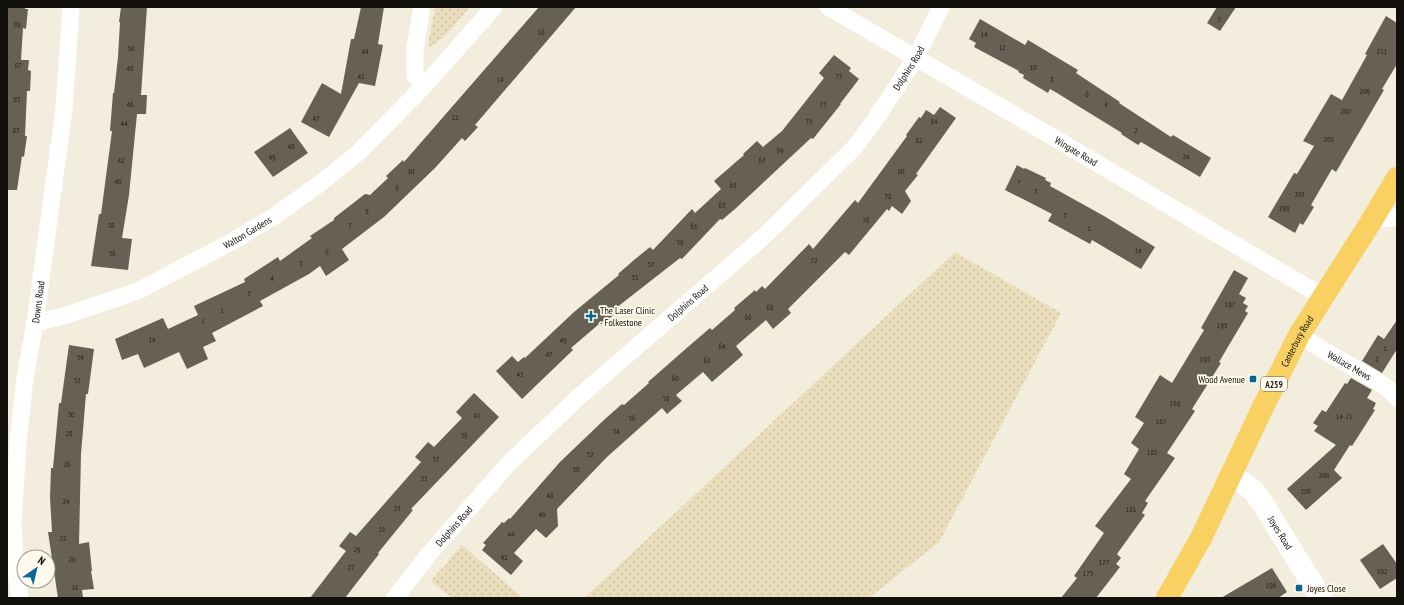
<svg xmlns="http://www.w3.org/2000/svg" width="1404" height="605" font-family="'PT Sans Narrow',sans-serif">
<style>
.grass{fill:url(#grass-dots)}
.building{fill:#666154}
.lines{fill:none;stroke-linecap:round;stroke-linejoin:round}
.street{stroke:#fff;stroke-width:17}
.secondary{stroke:#fff;stroke-width:22}
.highway{stroke:#f8d162;stroke-width:22}
.poi-dot{fill:#076595;stroke:#fffaed;stroke-width:1.5}
.labels{text-anchor:middle;dominant-baseline:central;stroke-width:3.5;stroke-linejoin:round;paint-order:stroke}
.number-label{font-size:8px;fill:#27241c}
.shield{fill:#fffaed;stroke:#59564e;stroke-width:1}
.shield-label{font-size:9px;font-weight:bold;fill:#12100a}
.street-label{font-size:10px;fill:#12100a;stroke:#fffaed}
.poi-label{font-size:10px;fill:#12100a;stroke:#fffaed;text-anchor:start}
</style>
<defs>
<pattern id="grass-dots" width="8" height="8" patternUnits="userSpaceOnUse"><rect width="8" height="8" fill="#ebdebc"/><path d="M2 2h.1M6 6h.1" fill="none" stroke="#c8bda0" stroke-width="1.8" stroke-linecap="round"/></pattern>
</defs>
<rect width="100%" height="100%" fill="#f2eddd"/>
<path class="grass" d="M 435,7 L 470,7 L 445,36 L 431,47 L 428,45 Z
M 955,252 L 1061,313 L 939,542 L 869,598 L 584,598 Z
M 462,545 L 523,598 L 452,598 L 431,581 Z"/>
<path class="building" d="M 7,7 L 25,7 L 25,9 L 28,9 L 26,29 L 23,28 L 21,60 L 29,60 L 28,70 L 31,71 L 30,91 L 27,91 L 25,136 L 27,136 L 24,157 L 22,156 L 17,190 L 7,190 Z
M 121,7 L 147,7 L 141,95 L 147,95 L 146,114 L 137,114 L 129,195 L 122,238 L 132,239 L 128,270 L 91,266 L 99,214 L 101,214 L 112,131 L 110,131 L 113,93 L 114,93 L 118,57 L 120,22 L 119,22 Z
M 361,7 L 384,7 L 378,44 L 383,45 L 375,86 L 359,83 L 329,137 L 301,122 L 322,83 L 341,94 L 351,39 L 354,39 Z
M 539,7 L 576,7 L 475,125 L 478,127 L 465,141 L 462,138 L 435,168 L 384,217 L 342,249 L 349,260 L 326,276 L 320,266 L 309,274 L 260,301 L 263,306 L 212,333 L 216,341 L 203,347 L 208,359 L 187,369 L 179,352 L 144,368 L 138,354 L 122,360 L 115,339 L 163,318 L 168,329 L 198,315 L 194,306 L 245,282 L 244,279 L 278,257 L 280,261 L 312,238 L 310,236 L 334,220 L 334,218 L 365,194 L 370,195 L 388,178 L 386,176 L 403,160 L 404,162 Z
M 1217,7 L 1236,7 L 1220,31 L 1207,23 Z
M 1386,16 L 1397,23 L 1397,64 L 1382,89 L 1384,90 L 1336,172 L 1332,169 L 1311,205 L 1314,207 L 1303,225 L 1300,223 L 1295,233 L 1268,217 L 1294,173 L 1297,174 L 1314,146 L 1303,141 L 1318,116 L 1331,94 L 1342,100 L 1367,55 L 1365,54 Z
M 980,19 L 1025,45 L 1028,40 L 1078,70 L 1076,73 L 1120,102 L 1119,103 L 1171,137 L 1173,135 L 1211,158 L 1200,177 L 1141,142 L 1138,145 L 1121,134 L 1122,133 L 1057,93 L 1050,89 L 1048,93 L 1023,78 L 1024,75 L 1018,72 L 1019,71 L 974,47 L 976,43 L 969,39 Z
M 834,55 L 851,68 L 849,71 L 859,79 L 840,104 L 841,104 L 813,139 L 811,138 L 735,209 L 722,220 L 720,219 L 682,259 L 680,258 L 616,308 L 618,311 L 610,318 L 601,326 L 599,324 L 571,348 L 573,350 L 522,399 L 496,371 L 512,356 L 518,362 L 524,357 L 525,358 L 574,312 L 619,275 L 618,274 L 634,260 L 650,247 L 653,250 L 692,209 L 695,213 L 721,189 L 714,181 L 744,155 L 743,154 L 757,141 L 763,147 L 782,131 L 824,78 L 819,73 Z
M 940,107 L 956,118 L 916,174 L 918,175 L 905,191 L 911,201 L 902,214 L 892,206 L 889,211 L 887,209 L 849,255 L 845,252 L 788,309 L 791,313 L 773,329 L 766,320 L 736,346 L 743,355 L 712,382 L 703,372 L 676,395 L 682,401 L 667,414 L 662,408 L 607,457 L 557,509 L 558,526 L 546,538 L 536,529 L 514,553 L 523,561 L 511,575 L 482,550 L 486,545 L 483,543 L 502,522 L 504,523 L 509,518 L 510,519 L 560,462 L 605,419 L 622,404 L 624,405 L 649,383 L 648,382 L 689,346 L 710,328 L 712,330 L 735,310 L 734,308 L 755,290 L 756,292 L 762,286 L 765,289 L 809,244 L 813,249 L 855,200 L 858,203 L 907,136 L 906,135 L 919,117 L 921,118 L 926,110 L 934,115 Z
M 290,128 L 308,153 L 273,177 L 254,152 Z
M 1017,165 L 1024,169 L 1025,168 L 1046,178 L 1045,180 L 1051,183 L 1050,186 L 1104,216 L 1155,247 L 1141,269 L 1092,240 L 1090,244 L 1048,221 L 1052,214 L 1005,190 Z
M 1234,270 L 1248,278 L 1239,294 L 1246,298 L 1243,303 L 1248,306 L 1245,311 L 1248,313 L 1219,362 L 1221,363 L 1192,409 L 1195,411 L 1167,453 L 1175,458 L 1145,501 L 1148,503 L 1142,513 L 1145,515 L 1117,554 L 1121,558 L 1116,564 L 1120,567 L 1096,598 L 1061,598 L 1077,578 L 1074,576 L 1104,533 L 1095,526 L 1131,479 L 1124,474 L 1139,449 L 1131,443 L 1144,423 L 1135,417 L 1160,375 L 1172,383 L 1204,330 L 1201,328 Z
M 1397,320 L 1397,349 L 1382,373 L 1362,361 L 1378,335 L 1384,339 Z
M 69,345 L 94,349 L 88,394 L 86,394 L 81,454 L 79,544 L 89,542 L 92,571 L 91,571 L 94,589 L 82,590 L 83,598 L 58,598 L 48,532 L 52,532 L 50,498 L 51,468 L 53,468 L 59,403 L 61,403 Z
M 1351,378 L 1372,390 L 1367,398 L 1376,403 L 1373,409 L 1375,410 L 1352,446 L 1350,445 L 1334,470 L 1342,478 L 1306,510 L 1287,489 L 1336,445 L 1314,431 L 1318,426 L 1313,423 L 1322,410 L 1326,412 L 1345,383 L 1347,384 Z
M 474,393 L 499,417 L 411,509 L 413,510 L 378,553 L 379,554 L 345,598 L 310,598 L 346,551 L 339,546 L 350,532 L 356,536 L 421,462 L 415,457 L 428,442 L 434,447 L 462,418 L 456,412 Z
M 1383,544 L 1397,564 L 1397,578 L 1380,589 L 1360,560 Z
M 1272,568 L 1287,592 L 1278,598 L 1221,598 Z"/>
<g class="lines">
<g class="street">
<path d="M 422,7 L 415,48 L 415,76 L 425,85"/>
<path id="s1" d="M 828,7 L 1039,129 L 1305,286 L 1323,296"/>
<path d="M 1372,220 L 1397,217"/>
<path id="s2" d="M 35,323 L 64,316 L 138,291 L 231,242 L 276,215 L 322,182 L 359,152 L 425,85 L 494,7"/>
<path id="s3" d="M 1299,335 C 1316,346 1333,356 1351,366 C 1367,376 1385,383 1397,398"/>
<path id="s4" d="M 20,598 L 16,571 L 13,523 L 18,442 L 25,378 L 35,323 L 64,109 L 71,7"/>
<path id="s5" d="M 395,598 L 429,554 L 510,462 L 582,394 L 761,239 L 854,148 L 875,120 L 916,57 L 941,7"/>
</g>
<path class="secondary" id="s6" d="M 1231,474 L 1254,491 L 1263,504 L 1321,598"/>
<path class="highway" id="s7" d="M 1167,598 L 1201,538 L 1263,407 L 1299,335 L 1372,220 L 1397,178"/>
</g>
<g class="poi-dot">
<path d="M589 310h4v4h4v4h-4v4h-4v-4h-4v-4h4z"/>
<rect x="1249" y="375" width="8" height="8" rx="2"/>
<rect x="1295" y="584" width="8" height="8" rx="2"/>
</g>
<g class="labels">
<g class="number-label">
<text x="1219" y="19">3</text>
<text x="17" y="24">89</text>
<text x="541" y="32">16</text>
<text x="984" y="34">14</text>
<text x="1002" y="47">12</text>
<text x="131" y="48">50</text>
<text x="365" y="51">44</text>
<text x="1382" y="51">211</text>
<text x="18" y="65">87</text>
<text x="1033" y="67">10</text>
<text x="130" y="68">48</text>
<text x="361" y="76">45</text>
<text x="839" y="76">75</text>
<text x="500" y="79">14</text>
<text x="1052" y="79">8</text>
<text x="1365" y="91">209</text>
<text x="1087" y="94">6</text>
<text x="17" y="99">85</text>
<text x="130" y="104">46</text>
<text x="823" y="104">73</text>
<text x="1106" y="104">4</text>
<text x="1346" y="111">207</text>
<text x="455" y="117">12</text>
<text x="316" y="118">47</text>
<text x="809" y="121">71</text>
<text x="934" y="121">84</text>
<text x="124" y="123">44</text>
<text x="16" y="130">83</text>
<text x="1136" y="130">2</text>
<text x="1329" y="139">205</text>
<text x="919" y="140">82</text>
<text x="291" y="146">48</text>
<text x="780" y="150">69</text>
<text x="1186" y="156">2a</text>
<text x="272" y="157">49</text>
<text x="121" y="160">42</text>
<text x="762" y="160">67</text>
<text x="411" y="171">10</text>
<text x="901" y="171">80</text>
<text x="118" y="181">40</text>
<text x="1019" y="182">7</text>
<text x="733" y="185">65</text>
<text x="397" y="187">9</text>
<text x="1036" y="191">5</text>
<text x="1300" y="194">201</text>
<text x="888" y="196">78</text>
<text x="722" y="205">63</text>
<text x="1284" y="208">199</text>
<text x="367" y="211">8</text>
<text x="1065" y="215">3</text>
<text x="866" y="220">76</text>
<text x="111" y="225">38</text>
<text x="350" y="225">7</text>
<text x="694" y="226">61</text>
<text x="1089" y="228">1</text>
<text x="680" y="242">59</text>
<text x="1138" y="250">1a</text>
<text x="327" y="252">6</text>
<text x="112" y="253">36</text>
<text x="814" y="260">72</text>
<text x="301" y="263">5</text>
<text x="651" y="264">57</text>
<text x="635" y="277">55</text>
<text x="272" y="278">4</text>
<text x="249" y="293">3</text>
<text x="1230" y="304">197</text>
<text x="770" y="307">68</text>
<text x="222" y="310">1</text>
<text x="748" y="317">66</text>
<text x="203" y="321">1</text>
<text x="1222" y="325">195</text>
<text x="152" y="339">1a</text>
<text x="563" y="340">49</text>
<text x="722" y="346">64</text>
<text x="1385" y="348">1</text>
<text x="549" y="354">47</text>
<text x="80" y="357">34</text>
<text x="1205" y="359">193</text>
<text x="1377" y="359">2</text>
<text x="707" y="360">62</text>
<text x="520" y="374">45</text>
<text x="675" y="378">60</text>
<text x="77" y="380">32</text>
<text x="666" y="398">58</text>
<text x="1175" y="403">189</text>
<text x="71" y="414">30</text>
<text x="477" y="415">41</text>
<text x="1344" y="416">14-21</text>
<text x="632" y="418">56</text>
<text x="1161" y="421">187</text>
<text x="616" y="431">54</text>
<text x="69" y="433">28</text>
<text x="464" y="435">39</text>
<text x="1152" y="452">185</text>
<text x="590" y="454">52</text>
<text x="436" y="459">37</text>
<text x="67" y="464">26</text>
<text x="576" y="469">50</text>
<text x="1324" y="475">208</text>
<text x="424" y="478">35</text>
<text x="1306" y="491">206</text>
<text x="550" y="495">48</text>
<text x="66" y="501">24</text>
<text x="397" y="508">33</text>
<text x="1131" y="509">181</text>
<text x="542" y="514">46</text>
<text x="382" y="529">31</text>
<text x="511" y="534">44</text>
<text x="63" y="538">22</text>
<text x="357" y="549">29</text>
<text x="504" y="557">42</text>
<text x="72" y="559">20</text>
<text x="1104" y="562">177</text>
<text x="351" y="567">27</text>
<text x="1382" y="571">102</text>
<text x="1088" y="573">175</text>
<text x="1271" y="585">196</text>
<text x="75" y="587">18</text>
</g>
<rect class="shield" x="1261" y="377" width="26" height="14" rx="3"/>
<g class="shield-label">
<text x="1274" y="384">A259</text>
</g>
<g class="street-label">
<text stroke="none"><textPath href="#s5" startOffset="741">Dolphins Road</textPath></text>
<text stroke="none"><textPath href="#s1" startOffset="287">Wingate Road</textPath></text>
<text stroke="none"><textPath href="#s2" startOffset="232">Walton Gardens</textPath></text>
<text stroke="none"><textPath href="#s4" startOffset="298">Downs Road</textPath></text>
<text stroke="none"><textPath href="#s5" startOffset="417">Dolphins Road</textPath></text>
<text stroke="none"><textPath href="#s7" startOffset="288">Canterbury Road</textPath></text>
<text stroke="none"><textPath href="#s3" startOffset="59">Wallace Mews</textPath></text>
<text stroke="none"><textPath href="#s5" startOffset="93">Dolphins Road</textPath></text>
<text stroke="none"><textPath href="#s6" startOffset="78">Joyes Road</textPath></text>
</g>
<g class="poi-label">
<text x="600" y="310">The Laser Clinic<tspan x="600" dy="12">- Folkestone</tspan></text>
<text x="1245" y="379" text-anchor="end">Wood Avenue</text>
<text x="1307" y="588">Joyes Close</text>
</g>
</g>
<rect width="1404" height="605" fill="none" stroke="#12100a" stroke-width="16"/>
<g transform="translate(36 569) rotate(34)"><circle r="19" fill="#fffaed" stroke="#a09c92"/>
<path d="M0-3L7 15L0 10L-7 15Z" fill="#076595"/>
<text y="-6" font-size="11" font-weight="bold" text-anchor="middle" fill="#12100a">N</text>
</g>
</svg>
